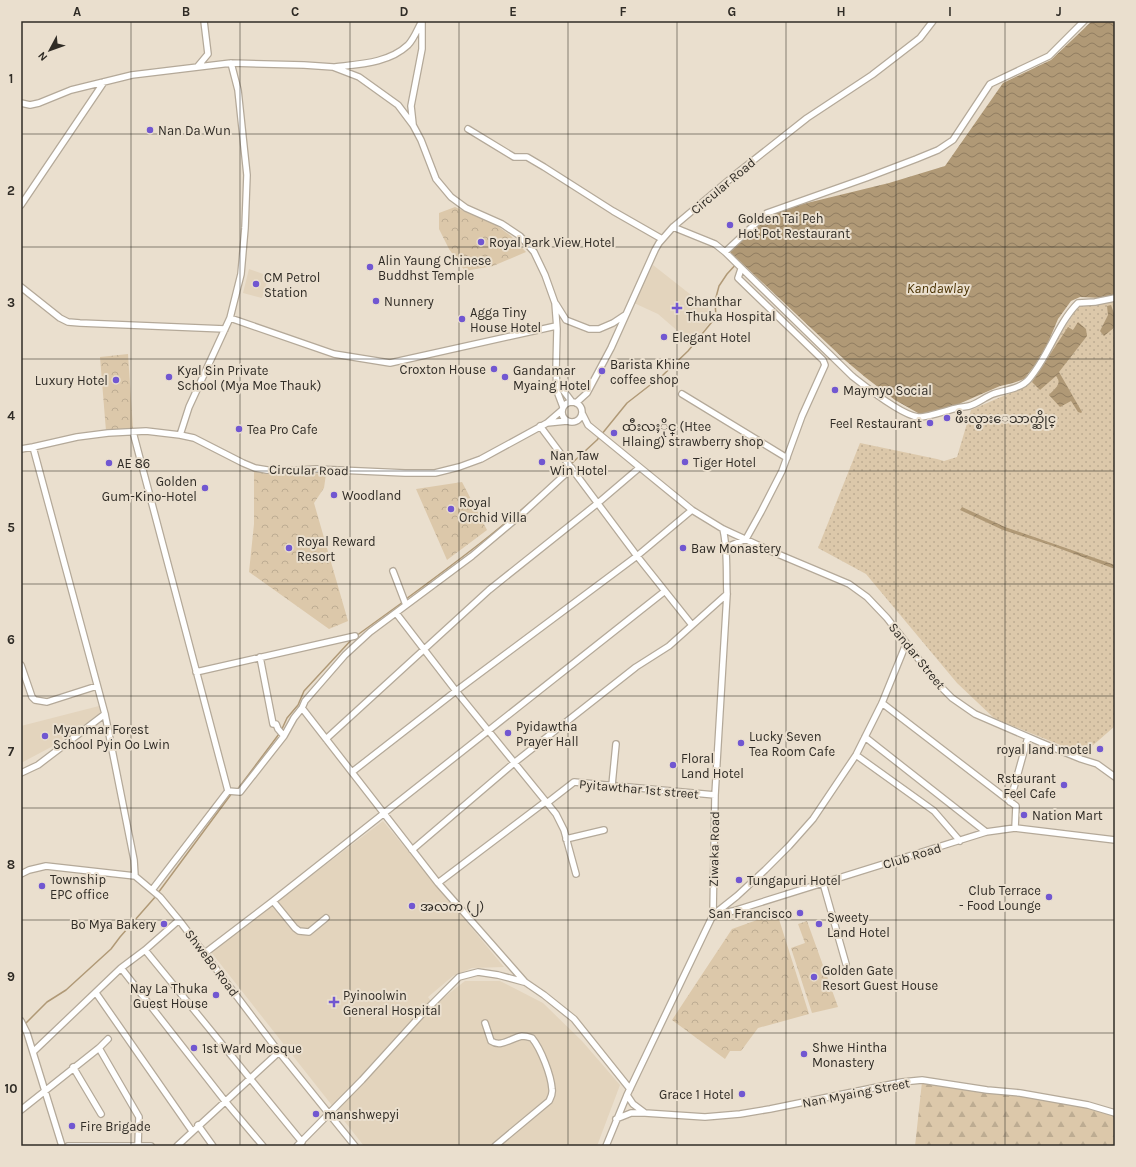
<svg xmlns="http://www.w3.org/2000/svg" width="1136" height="1167" font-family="Karla,'Noto Sans Myanmar',sans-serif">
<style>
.built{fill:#e3d4bd}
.grass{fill:url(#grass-dots)}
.forest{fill:url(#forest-firs)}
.park{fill:url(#park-crowns)}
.water{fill:url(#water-waves)}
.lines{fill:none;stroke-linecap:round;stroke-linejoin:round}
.stream{stroke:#b09976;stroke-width:1.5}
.minor-casing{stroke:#b4a999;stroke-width:8}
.minor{stroke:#fff;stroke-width:5.5}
.grid{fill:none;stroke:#302c26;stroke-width:1;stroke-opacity:0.55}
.poi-dot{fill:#7157d1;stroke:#eadfce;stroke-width:1.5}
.labels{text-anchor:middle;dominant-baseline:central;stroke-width:4;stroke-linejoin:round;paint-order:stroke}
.poi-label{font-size:13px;fill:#302c26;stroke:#eadfce;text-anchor:start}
.street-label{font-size:13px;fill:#302c26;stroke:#eadfce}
.water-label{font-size:14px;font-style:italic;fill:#493100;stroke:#eadfce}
.neatline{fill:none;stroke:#302c26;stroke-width:1.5}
.grid-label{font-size:13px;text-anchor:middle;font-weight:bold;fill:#302c26}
</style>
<defs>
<pattern id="grass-dots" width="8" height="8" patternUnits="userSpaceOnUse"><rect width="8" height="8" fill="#dcc8aa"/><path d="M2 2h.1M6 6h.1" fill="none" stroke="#bdac92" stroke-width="1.8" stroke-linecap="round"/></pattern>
<pattern id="forest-firs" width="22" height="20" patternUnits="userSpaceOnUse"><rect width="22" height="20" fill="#dcc8aa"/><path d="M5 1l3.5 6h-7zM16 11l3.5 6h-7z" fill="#bdac92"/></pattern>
<pattern id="park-crowns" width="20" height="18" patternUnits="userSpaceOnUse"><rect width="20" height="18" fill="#dcc8aa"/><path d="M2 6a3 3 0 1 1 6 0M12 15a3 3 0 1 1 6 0" fill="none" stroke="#bdac92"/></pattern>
<pattern id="water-waves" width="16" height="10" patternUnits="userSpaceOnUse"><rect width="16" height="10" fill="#b09976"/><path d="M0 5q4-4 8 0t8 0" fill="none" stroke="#907d61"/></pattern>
</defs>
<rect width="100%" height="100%" fill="#eadfce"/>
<path class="built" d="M 653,265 L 714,313 L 715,316 L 690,347 L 679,335 L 680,333 L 658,314 L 634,303 Z
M 249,269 L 269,276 L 262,298 L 243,293 Z
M 99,706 L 101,713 L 55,745 L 21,763 L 21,726 Z
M 383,821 L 504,967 L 472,968 L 453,976 L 428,997 L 434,1005 L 465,981 L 500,981 L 543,1003 L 582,1041 L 620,1085 L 597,1146 L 364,1146 L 211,952 Z"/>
<path class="grass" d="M 1115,300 L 1115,726 L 1083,754 L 995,719 L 957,683 L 866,574 L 818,548 L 860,443 L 937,459 L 944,461 L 957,457 L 971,410 L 1028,385 L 1079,305 L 1106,303 Z"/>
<path class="forest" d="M 922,1082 L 1066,1101 L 1115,1114 L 1115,1146 L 1003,1146 L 995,1145 L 993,1146 L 915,1146 Z"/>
<path class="park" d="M 455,207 L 496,225 L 511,236 L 526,252 L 493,266 L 465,271 L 449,249 L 439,229 L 439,213 Z
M 128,354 L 133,429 L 106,431 L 100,357 Z
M 254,470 L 264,473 L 326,474 L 324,488 L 314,503 L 348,621 L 329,629 L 249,572 L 254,524 Z
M 462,482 L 487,530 L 447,560 L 416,489 Z
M 777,913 L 809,1014 L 758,1028 L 741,1051 L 730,1051 L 725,1059 L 672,1020 L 732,929 Z
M 807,921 L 838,1007 L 812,1013 L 791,948 L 805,943 L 798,924 Z"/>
<path class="water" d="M 1092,21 L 1115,21 L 1115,295 L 1102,298 L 1080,297 L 1071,301 L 1058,319 L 1047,345 L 1035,365 L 1024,379 L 1013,383 L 1000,386 L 961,403 L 956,407 L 927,414 L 918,413 L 895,400 L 865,377 L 846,361 L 729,251 L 770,212 L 889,183 L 945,166 L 1003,83 L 1051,60 Z
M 1111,305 L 1115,316 L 1115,327 L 1104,336 L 1100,331 L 1108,315 L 1107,306 Z
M 1078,322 L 1086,329 L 1087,336 L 1059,372 L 1082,412 L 1081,413 L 1078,412 L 1071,401 L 1060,407 L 1049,395 C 1054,389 1063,384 1056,376 L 1040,390 L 1032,382 L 1068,327 L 1073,330 Z
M 962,507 L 1005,527 L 1115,565 L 1115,569 L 1050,545 L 1003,530 L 960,510 Z"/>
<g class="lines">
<path class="stream" d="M 571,464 L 597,440 L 627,403 L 663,375 L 688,351 L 716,317 L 715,301 L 719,286 L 727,274 L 739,261
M 406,599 C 462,558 518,516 569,467
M 356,636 L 403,602
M 281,731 L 287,718 L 298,705 L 304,691 L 353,638
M 237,790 L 279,734
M 158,893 L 232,793
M 25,1024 L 47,1002 L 66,990 L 111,949 L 120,937 L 156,896"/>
<g class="minor-casing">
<path id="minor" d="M 198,66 L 208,54 L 204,21
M 335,67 C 360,64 389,63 408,45 C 414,39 418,28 422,21
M 21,103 L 30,105 L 39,103 L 71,90 L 132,75 L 231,63 L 304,65 L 333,67 L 359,77 L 398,105 L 413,125 L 421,140 L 436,179 L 451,197 L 466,208 L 502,224 L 520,236 L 534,252 L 545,275 L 555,303 L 557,329 L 556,370 L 557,391 L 563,407
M 413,124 L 411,106 L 422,49 L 422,22
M 468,129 L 514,157 L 527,157 L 544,167 L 613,211 L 662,239
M 21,205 L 104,82
M 673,227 L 715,244 L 725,252 L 852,376 C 866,387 901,415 918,417 C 925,418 948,410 957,408 C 961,407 965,407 969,406 C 977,404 985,397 993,394 C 1004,390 1021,389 1029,379 C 1049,356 1057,324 1078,303 L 1095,302 L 1115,298
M 725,252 L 767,213 L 866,178 L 916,159 L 938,150 L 953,140 L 990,84 L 1049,56 L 1084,21
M 21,287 L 60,318 L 68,322 L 80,323 L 225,329
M 556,304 L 566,320 L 589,329 L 599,329 L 613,323 L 625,315
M 230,318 L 334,354 L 390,363 L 556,326
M 557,382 L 572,402
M 682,394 L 787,458
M562 412a10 10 0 1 1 20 0a10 10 0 1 1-20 0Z
M 576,403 L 587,393 L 611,348 L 655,250 L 659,243 L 673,227 L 736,174 L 807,118 L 872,75 L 920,38 L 933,21
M 582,413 L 588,425 L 692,510 L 723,529 L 773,552 L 849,584 L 867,597 L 887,618 L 937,683 L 952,698 L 975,714 L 1042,743 L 1081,759 L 1097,764 L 1115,777
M 547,423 L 562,410
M 540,426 L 637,556 L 692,625
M 133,432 L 228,791
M 180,435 L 189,407 L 230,318 L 241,274 L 245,228 L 247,175 L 238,90 L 231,63
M 33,447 L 105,714 L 134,860 L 135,876
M 21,449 L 33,447 L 77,437 L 108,433 L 146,431 L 180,435 L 194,438 L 243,463 L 255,468 L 267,470 L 299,470 L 316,469 L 405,473 L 435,473 L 459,467 L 481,459 L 547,423 L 567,421
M 727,547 L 746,539 L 761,512 L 782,471 L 802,416 L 825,365 L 823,360 L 738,278 L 741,269
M 393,571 L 406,605
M 396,613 L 456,691 L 556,814 L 564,830 L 576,874
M 260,657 L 273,724 L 276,724 L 278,729 L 284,736
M 21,665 L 32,697 L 35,700 L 47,702 L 97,686
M 196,672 L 355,636
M 882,703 L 1016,806 L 1015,828
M 302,708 L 438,883 L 525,982 L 544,995 L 574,1019 L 630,1089
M 865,737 L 986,832
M 326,739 L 489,590 L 598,503 L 639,468
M 856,755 L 934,811 L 960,841
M 352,772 L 456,691 L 637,556 L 692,510
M 21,773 L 38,765 L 105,714
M 612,785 L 616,744
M 1010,802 L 1028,737
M 547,803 L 574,782 L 715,795
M 566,839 L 604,830
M 412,850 L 514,763 L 636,667 L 669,646 L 727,594
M 21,874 L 29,870 L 46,866 L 135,876 L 160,897 L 179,920 L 279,1052 L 355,1146
M 438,883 L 545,802
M 823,883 L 846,964
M 152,890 L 228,791 L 240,792 L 284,736 L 294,718 L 302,708 L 305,701 L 345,655 L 370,632 L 472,556 L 523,513 L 572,468
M 273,901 L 295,928 L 299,931 L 309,932 L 326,918
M 713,915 L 733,911 L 986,832 L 1015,828 L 1115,840
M 713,915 L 737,896 L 765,870 L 789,846 L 813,819 L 856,755 L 882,703 L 906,644
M 145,950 L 302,1142
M 205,953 L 273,901 L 665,591
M 121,968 L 225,1101 L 263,1146
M 96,993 L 192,1131
M 21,1021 L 27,1033 L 62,1146
M 485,1023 L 491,1041 C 501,1048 511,1038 522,1036 C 525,1036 529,1037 532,1038 C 541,1049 551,1075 552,1089 C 553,1094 551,1097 549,1101 L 495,1146
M 99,1048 L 139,1117 L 138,1145
M 33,1052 L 121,968 L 145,950 L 179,920
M 73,1067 L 101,1114
M 627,1095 L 633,1104 L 645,1113 L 705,1117 L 740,1114 L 770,1109 L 902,1082 L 922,1080 L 987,1090 L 1020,1093 L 1088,1105 L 1115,1113
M 21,1110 L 99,1048 L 108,1039
M 616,1119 L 631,1113 L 644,1113
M 198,1125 L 213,1146
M 68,1146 L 151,1146
M 177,1146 L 279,1052
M 297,1146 L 362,1080 L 422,1014 L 459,977 L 478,972 L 498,975 L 524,982
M 606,1146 L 627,1095 L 713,915 L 715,795 L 727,594 C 726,572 728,550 723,529"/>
</g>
<use href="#minor" class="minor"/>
</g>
<path class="grid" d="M 131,21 L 131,1146M 240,21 L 240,1146M 350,21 L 350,1146M 459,21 L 459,1146M 568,21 L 568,1146M 677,21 L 677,1146M 786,21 L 786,1146M 896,21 L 896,1146M 1005,21 L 1005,1146M 21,134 L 1115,134M 21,247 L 1115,247M 21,359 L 1115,359M 21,471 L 1115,471M 21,584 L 1115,584M 21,696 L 1115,696M 21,808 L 1115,808M 21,920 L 1115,920M 21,1033 L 1115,1033"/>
<g class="poi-dot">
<circle cx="150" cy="130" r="4"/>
<circle cx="730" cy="225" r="4"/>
<circle cx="481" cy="242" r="4"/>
<circle cx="370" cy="267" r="4"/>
<circle cx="256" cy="284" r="4"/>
<circle cx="376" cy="301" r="4"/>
<path d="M675 302h4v4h4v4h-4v4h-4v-4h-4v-4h4z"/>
<circle cx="462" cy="319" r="4"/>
<circle cx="664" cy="337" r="4"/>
<circle cx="494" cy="369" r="4"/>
<circle cx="602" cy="371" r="4"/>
<circle cx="169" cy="377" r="4"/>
<circle cx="505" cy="377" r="4"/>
<circle cx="116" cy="380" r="4"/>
<circle cx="835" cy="390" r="4"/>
<circle cx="947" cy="418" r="4"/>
<circle cx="930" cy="423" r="4"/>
<circle cx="239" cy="429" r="4"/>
<circle cx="614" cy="433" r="4"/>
<circle cx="542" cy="462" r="4"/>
<circle cx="685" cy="462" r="4"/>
<circle cx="109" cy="463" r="4"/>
<circle cx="205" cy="488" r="4"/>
<circle cx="334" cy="495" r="4"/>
<circle cx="451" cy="509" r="4"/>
<circle cx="289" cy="548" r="4"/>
<circle cx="683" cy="548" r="4"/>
<circle cx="508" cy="733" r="4"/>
<circle cx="45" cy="736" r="4"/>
<circle cx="741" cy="743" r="4"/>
<circle cx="1100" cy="749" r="4"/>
<circle cx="673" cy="765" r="4"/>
<circle cx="1064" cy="785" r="4"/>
<circle cx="1024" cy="815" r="4"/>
<circle cx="739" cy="880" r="4"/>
<circle cx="42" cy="886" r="4"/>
<circle cx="1049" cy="897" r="4"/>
<circle cx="412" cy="906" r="4"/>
<circle cx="800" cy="913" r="4"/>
<circle cx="164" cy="924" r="4"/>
<circle cx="819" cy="924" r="4"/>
<circle cx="814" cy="977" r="4"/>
<circle cx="216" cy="995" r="4"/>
<path d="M332 996h4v4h4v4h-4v4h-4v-4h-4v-4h4z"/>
<circle cx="194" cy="1048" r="4"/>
<circle cx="804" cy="1054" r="4"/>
<circle cx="742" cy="1094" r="4"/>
<circle cx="316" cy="1114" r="4"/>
<circle cx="72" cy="1126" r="4"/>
</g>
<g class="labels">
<g class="poi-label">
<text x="158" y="130">Nan Da Wun</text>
<text x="738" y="218">Golden Tai Peh<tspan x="738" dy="15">Hot Pot Restaurant</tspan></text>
<text x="489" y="242">Royal Park View Hotel</text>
<text x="378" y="260">Alin Yaung Chinese<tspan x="378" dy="15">Buddhst Temple</tspan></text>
<text x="264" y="277">CM Petrol<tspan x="264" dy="15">Station</tspan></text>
<text x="384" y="301">Nunnery</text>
<text x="686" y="301">Chanthar<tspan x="686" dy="15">Thuka Hospital</tspan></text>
<text x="470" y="312">Agga Tiny<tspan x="470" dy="15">House Hotel</tspan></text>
<text x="672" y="337">Elegant Hotel</text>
<text x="610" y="364">Barista Khine<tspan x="610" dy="15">coffee shop</tspan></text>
<text x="486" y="369" text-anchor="end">Croxton House</text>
<text x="177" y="370">Kyal Sin Private<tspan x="177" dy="15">School (Mya Moe Thauk)</tspan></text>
<text x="513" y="370">Gandamar<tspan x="513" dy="15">Myaing Hotel</tspan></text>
<text x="108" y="380" text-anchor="end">Luxury Hotel</text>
<text x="843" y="390">Maymyo Social</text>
<text x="955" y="418">ဖီးလ္စားေသာက္ဆိုင္</text>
<text x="922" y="423" text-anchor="end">Feel Restaurant</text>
<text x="622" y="426">ထီးလႈိုင္ (Htee<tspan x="622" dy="15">Hlaing) strawberry shop</tspan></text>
<text x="247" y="429">Tea Pro Cafe</text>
<text x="550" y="455">Nan Taw<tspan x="550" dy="15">Win Hotel</tspan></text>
<text x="693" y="462">Tiger Hotel</text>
<text x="117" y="463">AE 86</text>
<text x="197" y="481" text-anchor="end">Golden<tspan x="197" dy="15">Gum-Kino-Hotel</tspan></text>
<text x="342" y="495">Woodland</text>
<text x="459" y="502">Royal<tspan x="459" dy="15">Orchid Villa</tspan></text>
<text x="297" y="541">Royal Reward<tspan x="297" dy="15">Resort</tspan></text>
<text x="691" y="548">Baw Monastery</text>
<text x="516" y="726">Pyidawtha<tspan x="516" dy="15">Prayer Hall</tspan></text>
<text x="53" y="729">Myanmar Forest<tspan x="53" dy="15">School Pyin Oo Lwin</tspan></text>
<text x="749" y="736">Lucky Seven<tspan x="749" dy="15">Tea Room Cafe</tspan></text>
<text x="1092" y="749" text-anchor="end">royal land motel</text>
<text x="681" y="758">Floral<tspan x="681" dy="15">Land Hotel</tspan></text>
<text x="1056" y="778" text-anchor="end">Rstaurant<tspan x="1056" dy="15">Feel Cafe</tspan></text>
<text x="1032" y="815">Nation Mart</text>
<text x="50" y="879">Township<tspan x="50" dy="15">EPC office</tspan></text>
<text x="747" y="880">Tungapuri Hotel</text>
<text x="1041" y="890" text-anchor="end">Club Terrace<tspan x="1041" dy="15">- Food Lounge</tspan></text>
<text x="420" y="906">အလက (၂)</text>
<text x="792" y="913" text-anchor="end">San Francisco</text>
<text x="827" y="917">Sweety<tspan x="827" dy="15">Land Hotel</tspan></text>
<text x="156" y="924" text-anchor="end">Bo Mya Bakery</text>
<text x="822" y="970">Golden Gate<tspan x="822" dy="15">Resort Guest House</tspan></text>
<text x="208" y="988" text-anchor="end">Nay La Thuka<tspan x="208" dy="15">Guest House</tspan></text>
<text x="343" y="995">Pyinoolwin<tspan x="343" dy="15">General Hospital</tspan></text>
<text x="812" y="1047">Shwe Hintha<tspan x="812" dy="15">Monastery</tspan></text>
<text x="202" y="1048">1st Ward Mosque</text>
<text x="734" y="1094" text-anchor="end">Grace 1 Hotel</text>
<text x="324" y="1114">manshwepyi</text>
<text x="80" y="1126">Fire Brigade</text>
</g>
<g class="street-label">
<text transform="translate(723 186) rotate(-40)">Circular Road</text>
<text transform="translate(309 470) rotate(1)">Circular Road</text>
<text transform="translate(917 656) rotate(51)">Sandar Street</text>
<text transform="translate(639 789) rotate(5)">Pyitawthar 1st street</text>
<text transform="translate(714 849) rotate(-89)">Ziwaka Road</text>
<text transform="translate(912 856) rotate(-17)">Club Road</text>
<text transform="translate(212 963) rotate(53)">ShweBo Road</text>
<text transform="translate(856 1093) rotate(-11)">Nan Myaing Street</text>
</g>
<g class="water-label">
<text x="938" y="288">Kandawlay</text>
</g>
</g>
<rect width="1136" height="1167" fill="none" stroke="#eadfce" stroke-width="44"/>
<g transform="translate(50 50) rotate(229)" stroke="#eadfce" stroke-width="3" paint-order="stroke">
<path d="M0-3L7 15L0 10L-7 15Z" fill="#302c26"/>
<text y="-6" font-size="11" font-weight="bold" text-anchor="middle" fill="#302c26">N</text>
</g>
<rect x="22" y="22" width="1092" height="1123" class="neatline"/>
<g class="grid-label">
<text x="77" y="16">A</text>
<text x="186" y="16">B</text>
<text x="295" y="16">C</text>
<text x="404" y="16">D</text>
<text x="513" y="16">E</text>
<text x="623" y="16">F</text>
<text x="732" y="16">G</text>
<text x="841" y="16">H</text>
<text x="950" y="16">I</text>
<text x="1059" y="16">J</text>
<text x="11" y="83">1</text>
<text x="11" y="195">2</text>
<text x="11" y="307">3</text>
<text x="11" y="420">4</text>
<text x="11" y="532">5</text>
<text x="11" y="644">6</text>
<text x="11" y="756">7</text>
<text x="11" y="869">8</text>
<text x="11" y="981">9</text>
<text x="11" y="1093">10</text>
</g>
</svg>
